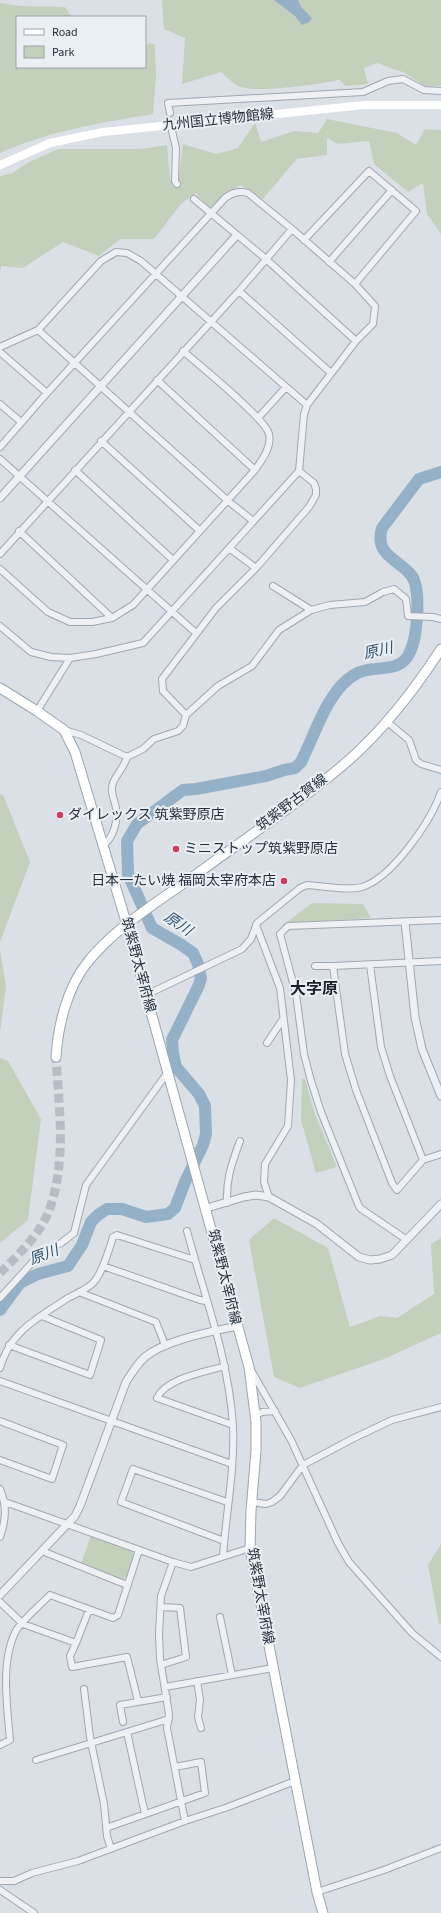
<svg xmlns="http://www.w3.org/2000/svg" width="441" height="1913" font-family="'Source Sans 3','Noto Sans JP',sans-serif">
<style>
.green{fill:#c3d0bc}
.water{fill:#95b1c7}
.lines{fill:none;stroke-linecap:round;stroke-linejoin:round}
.river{stroke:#95b1c7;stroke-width:12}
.primary-tunnel{stroke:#b7bdc4;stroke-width:9;stroke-dasharray:9 4.5;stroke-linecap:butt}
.minor-casing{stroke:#a1a7b0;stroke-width:8}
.tertiary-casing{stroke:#a1a7b0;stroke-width:9}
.primary-casing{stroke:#9ba5b1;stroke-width:11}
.minor{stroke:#eef0f4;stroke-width:6}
.tertiary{stroke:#eef0f4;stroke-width:7}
.secondary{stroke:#fff;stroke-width:8}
.primary{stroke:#fff;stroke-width:9}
.poi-dot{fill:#ce3d5e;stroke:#eaeff4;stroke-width:1.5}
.labels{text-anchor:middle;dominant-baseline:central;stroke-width:4;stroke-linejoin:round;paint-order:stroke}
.street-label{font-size:14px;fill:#252f3c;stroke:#eaeff4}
.poi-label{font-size:14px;fill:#252f3c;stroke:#eaeff4;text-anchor:start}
.water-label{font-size:15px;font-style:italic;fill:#30516f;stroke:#eaeff4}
.quarter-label{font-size:16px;font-weight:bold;fill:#18202c;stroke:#eaeff4}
</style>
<rect width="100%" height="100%" fill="#dbe0e6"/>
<path class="green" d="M 162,0 L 441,0 L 441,86 L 425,86 L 403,72 L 395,70 L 378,63 L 364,68 L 368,84 L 346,86 L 339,80 C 319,84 255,94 238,86 C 232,83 226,76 221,72 L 182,84 L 185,38 L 164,29 Z
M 0,3 L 21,6 L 65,7 L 72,17 L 17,17 L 17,67 L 145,67 L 145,46 L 150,43 L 155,45 L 156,78 L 153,114 C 101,123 48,131 0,153 Z
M 327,119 L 397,133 L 416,145 L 425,129 L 441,130 L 441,234 L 427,214 L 423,183 L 408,192 L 374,164 L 369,141 L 338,144 L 327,138 L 327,155 L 297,159 L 263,199 L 240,185 L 209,208 L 196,193 L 181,204 L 154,239 L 120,239 L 99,256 L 63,242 L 23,268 L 1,266 L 0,273 L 0,176 L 12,173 L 29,162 L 58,149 L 140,149 L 167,145 L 170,180 L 178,185 L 183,144 L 216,154 L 238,148 L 255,123 L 261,142 L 294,131 L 318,133 Z
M 0,794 L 3,795 L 30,862 L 0,942 Z
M 312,903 L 363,904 L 371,918 L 286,923 Z
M 0,950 L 6,986 L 0,1032 Z
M 0,1058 L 8,1061 L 41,1119 L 28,1220 L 0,1243 Z
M 302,1079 L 305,1079 L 315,1114 L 337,1167 L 316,1173 L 301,1120 Z
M 274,1218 L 328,1248 L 350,1327 L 380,1316 L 397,1318 L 434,1294 L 431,1244 L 441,1238 L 441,1333 L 384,1359 L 300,1388 L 274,1377 L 249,1240 Z
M 91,1535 L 133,1550 L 135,1555 L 127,1577 L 122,1579 L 81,1564 Z
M 441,1544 L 441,1625 L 439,1624 L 428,1565 Z"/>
<path class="water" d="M 274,0 L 298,0 L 301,7 L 312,18 L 309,22 L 302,25 L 295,16 Z"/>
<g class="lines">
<path class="river" d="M 0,1310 L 20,1283 L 38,1274 L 68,1266 L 82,1245 L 91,1222 L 98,1215 L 107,1209 L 122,1209 L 146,1217 L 168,1214 L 175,1208 L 185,1182 L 203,1145 L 206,1134 L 205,1106 L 199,1094 L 176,1067 L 173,1053 L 172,1040 L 199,985 L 201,978 L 198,964 L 193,953 L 180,944 L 152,928 L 128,874 L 127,841 L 137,824 L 183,790 L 196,789 L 266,776 L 284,770 L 295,768 L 301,762 C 315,735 327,691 354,675 C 372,663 400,676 410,652 C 417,637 422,588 411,575 C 397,558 374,555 382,528 L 419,479 L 441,472"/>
<path class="primary-tunnel" d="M 0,1273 C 18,1255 40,1234 49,1211 C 67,1161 59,1108 56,1057"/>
<g class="minor-casing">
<path id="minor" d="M 170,113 L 168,103 L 363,92 L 388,81 L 403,79 L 424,90 L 441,91
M 172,131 L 176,148 L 175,181 L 177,184
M 194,199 L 266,259 L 356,341
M 304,240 L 369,171 L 416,211 L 355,284
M 329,262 L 392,190
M 239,291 L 331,373
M 38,330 L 227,500 L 253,521
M 0,347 L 38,330 L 101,261 L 116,252 L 127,253 L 141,261 L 307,405
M 0,352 L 47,393
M 157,380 L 255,470
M 0,404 L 21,422
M 258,418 L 286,387
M 101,441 L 200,531
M 0,447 L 47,393 L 225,198 C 233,192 239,191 248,193 L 292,229
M 0,459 L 196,633
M 75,470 L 173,560
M 19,531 L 112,618
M 229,548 L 256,568
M 0,554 L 239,291 L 292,229 L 355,284 L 375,306 L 373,324 L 356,341 L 307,405 L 304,414 L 299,471 L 143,643 L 96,654 L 70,658 L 51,657 L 31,652 L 0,626
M 0,569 L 48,612 L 70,622 L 92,622 L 112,618 L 133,605 L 255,470 C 262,460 272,447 269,434 C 265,418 199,365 183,351
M 273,586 L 311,610
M 37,711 L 70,658
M 186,715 L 163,691 L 162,679 L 216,608 L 256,568 L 309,507 L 316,495 L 316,489 L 314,483 L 299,471
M 386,721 L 409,740 L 416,760 L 421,764 L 441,770
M 64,730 L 81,735 L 127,757 L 143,749 L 154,739 L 178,731 L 183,726 L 186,715 L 218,686 L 252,666 L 279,630 L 311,610 L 330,605 L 365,602 L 383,592 L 394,589 L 406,599 L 408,616 L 433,617 L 441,619
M 103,845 C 114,838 118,820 116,808 C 115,801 111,795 112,787 C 113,777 124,769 127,757
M 256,925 L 280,988 L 291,1080 L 288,1126 L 265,1164 L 264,1182 L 269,1197
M 441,961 L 333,966 L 345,1054 L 356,1090 L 392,1183 L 397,1190 L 423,1160 L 441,1154
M 370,965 L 381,1047 L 390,1076 L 423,1160
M 315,966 L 333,966
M 146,995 L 242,949 L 251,939 L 257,923 L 300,888 L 307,885 C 323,886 348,891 362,887 C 392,878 431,821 441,792
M 267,1043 L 283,1019
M 227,1203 C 226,1178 232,1163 240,1141
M 187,1231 C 204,1295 229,1359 233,1426 C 235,1469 226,1513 223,1556
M 407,1240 L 360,1208 L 358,1204 L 321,1112 L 311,1081 L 304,1054 L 296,994 L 280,934 L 288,926 L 441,920
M 103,1266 L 200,1300 L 206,1301
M 79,1292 L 156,1322 L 165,1345
M 0,1298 L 40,1254 L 61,1243 L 74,1233 L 86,1185 L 168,1072
M 9,1345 L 90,1375 L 101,1340 L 42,1316
M 225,1366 C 206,1372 166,1378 157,1398 L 233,1425
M 0,1368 C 10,1331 38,1318 68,1298 C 76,1294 85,1290 92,1284 C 102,1275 109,1250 113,1237 L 117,1235 L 195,1260
M 251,1370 L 291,1440 L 338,1543 L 349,1562 L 412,1633 L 441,1657
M 0,1381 L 232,1464
M 255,1416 L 262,1412 L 275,1411
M 0,1421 L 63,1445 L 52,1479 L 0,1460
M 0,1489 C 7,1506 6,1520 0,1537
M 5,1502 L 173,1562 L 191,1567 L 250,1548
M 251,1502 L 266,1504 L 272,1502 L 280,1496 L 303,1465 L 354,1438 L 392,1420 L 441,1407
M 224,1541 L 121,1502 L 133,1469 L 227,1502
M 42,1551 L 127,1585
M 173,1562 L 161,1596 L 159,1634 L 160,1659 L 169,1714 L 167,1728 L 185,1821
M 0,1602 L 23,1624 L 76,1643 L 89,1610
M 161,1607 L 180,1608 L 186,1657 L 161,1665
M 220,1617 L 232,1675
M 76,1643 L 70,1656 L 72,1667 L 127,1657 L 138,1701
M 197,1681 L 200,1700 L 198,1717 L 201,1728
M 165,1687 L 273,1668
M 84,1689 L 90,1737 L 104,1804 L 107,1836 L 111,1849
M 123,1722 L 120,1705 L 167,1697
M 127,1732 L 145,1814
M 0,1745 L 10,1740 C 7,1705 0,1659 17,1629 C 26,1617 39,1606 50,1595 L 113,1618 L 118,1615 L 139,1550
M 36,1760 L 169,1719
M 106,1828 L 205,1793 L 201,1762 L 175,1767
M 0,1881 L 14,1881 L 32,1873 L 78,1861 L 185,1821 L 228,1807 L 295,1781
M 0,1890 L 34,1913
M 317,1892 L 384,1870 L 441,1848"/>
</g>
<g class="tertiary-casing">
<path id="tertiary" d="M 0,498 L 236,236
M 405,922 L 415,1017 L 422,1049 L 441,1096
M 207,1208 L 244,1197 L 256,1195 L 269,1197 L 317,1224 L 359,1257 L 370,1260 L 380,1259 L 392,1255 L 441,1204
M 0,1595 L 75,1516 L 80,1506 L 126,1382 C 132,1373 137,1364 145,1357 C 165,1340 210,1332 237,1326"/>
</g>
<g class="primary-casing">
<path id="primary" d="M 0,688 L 37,711 L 64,730 L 75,752 L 127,925 L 249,1367 L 256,1422 L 256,1451 L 251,1511 L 250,1548 L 317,1892 L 323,1913
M 56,1057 C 58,1026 67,988 87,963 C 113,929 159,901 194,876 C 246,838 300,802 349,760 C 385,728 415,689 441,649"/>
</g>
<use href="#minor" class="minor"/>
<use href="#tertiary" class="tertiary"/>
<path class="secondary" d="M 0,165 L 50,143 L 103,132 L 364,105 L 441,105"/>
<use href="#primary" class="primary"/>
</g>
<g class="poi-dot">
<circle cx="60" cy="815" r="4"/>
<circle cx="176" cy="849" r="4"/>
<circle cx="284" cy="881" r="4"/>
</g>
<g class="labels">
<g class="street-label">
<text transform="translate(218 120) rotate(-6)">九州国立博物館線</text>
<text transform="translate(292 803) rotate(-37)">筑紫野古賀線</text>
<text transform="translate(138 965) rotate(75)">筑紫野太宰府線</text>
<text transform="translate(224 1277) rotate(76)">筑紫野太宰府線</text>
<text transform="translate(260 1596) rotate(80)">筑紫野太宰府線</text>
</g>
<g class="poi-label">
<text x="68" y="815">ダイレックス 筑紫野原店</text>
<text x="184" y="849">ミニストップ筑紫野原店</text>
<text x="276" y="881" text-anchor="end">日本一たい焼 福岡太宰府本店</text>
</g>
<g class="water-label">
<text transform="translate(378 651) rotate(-13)">原川</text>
<text transform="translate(178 924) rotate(34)">原川</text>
<text transform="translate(44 1255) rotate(-21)">原川</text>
</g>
<g class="quarter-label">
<text x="314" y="989">大字原</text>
</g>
</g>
<rect x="16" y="16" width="130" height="52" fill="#eaeff4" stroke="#9ba2aa"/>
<rect x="24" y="29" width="20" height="6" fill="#ffffff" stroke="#9ba2aa"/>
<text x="52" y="36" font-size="12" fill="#252f3c">Road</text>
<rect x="24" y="46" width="20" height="12" fill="#c3d0bc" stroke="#9ba2aa"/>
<text x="52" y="56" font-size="12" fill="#252f3c">Park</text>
</svg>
